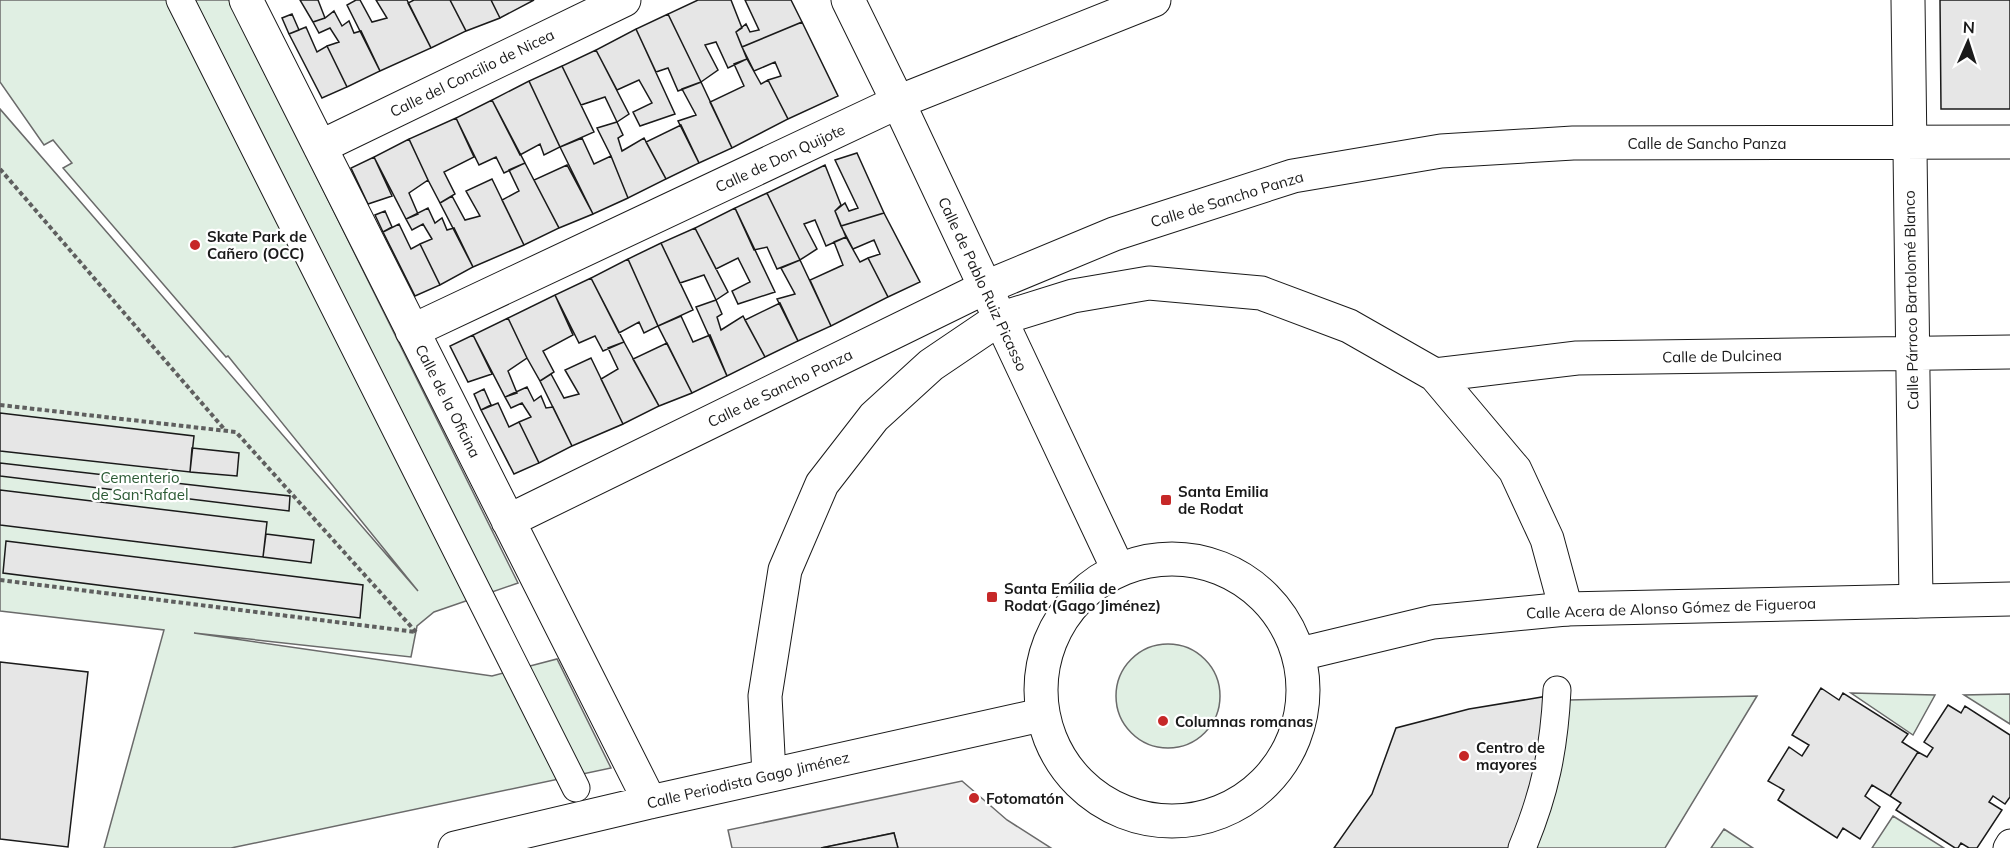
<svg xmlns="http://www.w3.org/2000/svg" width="2010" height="848" font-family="Mulish,sans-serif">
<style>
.green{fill:#e0efe3;stroke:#6a6a6a;stroke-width:1.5}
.parking{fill:#ededed;stroke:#6a6a6a;stroke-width:1.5}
.building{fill:#e6e6e6;stroke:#1a1a1a;stroke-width:1.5}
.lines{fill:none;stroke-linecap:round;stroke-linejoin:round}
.pedestrian-casing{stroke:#1a1a1a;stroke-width:29}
.minor-casing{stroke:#1a1a1a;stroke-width:35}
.tertiary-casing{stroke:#1a1a1a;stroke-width:35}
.path{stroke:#5f5f5f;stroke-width:4;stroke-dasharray:4.5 3;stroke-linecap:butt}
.pedestrian{stroke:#fff;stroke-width:27}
.minor{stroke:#fff;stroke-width:33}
.tertiary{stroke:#fff;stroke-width:33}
.poi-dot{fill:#c62828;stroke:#fff;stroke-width:2}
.labels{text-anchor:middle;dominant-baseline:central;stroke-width:4.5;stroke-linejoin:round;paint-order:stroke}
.street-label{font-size:15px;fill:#1a1a1a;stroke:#fff}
.poi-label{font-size:15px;font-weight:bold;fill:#1a1a1a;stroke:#fff;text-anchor:start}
.park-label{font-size:15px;fill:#2b5a34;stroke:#fff}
</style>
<rect width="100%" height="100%" fill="#fff"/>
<path class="green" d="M 0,0 L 229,0 L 518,583 L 434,612 L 417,626 L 411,657 L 194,633 L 492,676 L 557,659 L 611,768 L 231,848 L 104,848 L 164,630 L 0,611 L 0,109 L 418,591 L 228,356 L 226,357 L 63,168 L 72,163 L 53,140 L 44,145 L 0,82 Z
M1116 696a52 52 0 1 1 104 0a52 52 0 1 1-104 0Z
M 1851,693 L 1935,695 L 1913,735 Z
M 2010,694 L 2010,724 L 1964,695 Z
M 1757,696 L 1665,848 L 1535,848 L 1568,700 Z
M 1893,816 L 1944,848 L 1872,848 Z
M 1724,829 L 1753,848 L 1711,848 Z"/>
<path class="parking" d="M 962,781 L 1007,820 L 1051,848 L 898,848 L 894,833 L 821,848 L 732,848 L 728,830 Z"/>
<path class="building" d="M 300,0 L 318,0 L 325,18 L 313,22 Z
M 356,0 L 360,0 L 372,22 L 387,18 L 376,0 L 407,0 L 431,48 L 380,71 L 347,5 Z
M 414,0 L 450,0 L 466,31 L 431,48 L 408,3 Z
M 450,0 L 491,0 L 500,18 L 466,31 Z
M 491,0 L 534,0 L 500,18 Z
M 698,0 L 731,0 L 742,28 L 736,32 L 747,59 L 728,68 L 716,42 L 705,45 L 718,70 L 701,82 L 668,14 Z
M 745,0 L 791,0 L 802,22 L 742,47 L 736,32 L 746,24 L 750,32 L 759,30 Z
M 1940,0 L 2010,0 L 2010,109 L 1941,109 Z
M 334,11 L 342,26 L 349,21 L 354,33 L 361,31 L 380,71 L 347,87 L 327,46 L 339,42 L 330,28 L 319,33 L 313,22 L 325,18 Z
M 292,14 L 299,30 L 289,34 L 282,18 Z
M 668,14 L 701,82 L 678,91 L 668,68 L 656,72 L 636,29 Z
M 802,22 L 838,96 L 788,119 L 768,80 L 781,76 L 775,62 L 754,71 L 742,47 Z
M 306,27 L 317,52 L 327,46 L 347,87 L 322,98 L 289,34 Z
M 636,29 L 675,114 L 640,126 L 633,112 L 652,103 L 639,80 L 617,90 L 596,50 Z
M 596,50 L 629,114 L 617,122 L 605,97 L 581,105 L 562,66 Z
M 747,59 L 761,84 L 768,80 L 788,119 L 732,148 L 710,102 L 744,86 L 734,64 Z
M 562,66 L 594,132 L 560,147 L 529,81 Z
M 529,81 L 560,147 L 544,155 L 540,144 L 520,155 L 492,100 Z
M 701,82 L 732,148 L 699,163 L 678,121 L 696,115 L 682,89 Z
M 492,100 L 525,163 L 504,173 L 496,157 L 479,165 L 456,118 Z
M 456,118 L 474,157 L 444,172 L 455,194 L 440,203 L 428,180 L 409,139 Z
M 617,122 L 623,135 L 618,138 L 622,151 L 644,138 L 666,179 L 628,198 L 611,156 L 597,128 Z
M 681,125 L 699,163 L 666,179 L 646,142 Z
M 582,138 L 594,164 L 611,156 L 628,198 L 593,214 L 560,147 Z
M 409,139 L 428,180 L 409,193 L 418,214 L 406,219 L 374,157 Z
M 857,153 L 884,213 L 841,226 L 835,211 L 845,203 L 849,211 L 858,208 L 835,160 Z
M 374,157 L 392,196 L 368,204 L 351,168 Z
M 525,163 L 559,228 L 524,245 L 502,200 L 519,191 L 509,170 Z
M 567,165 L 593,214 L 559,228 L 534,180 Z
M 825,165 L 841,205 L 835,211 L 846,237 L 826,246 L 815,220 L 804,224 L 817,249 L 800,260 L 767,193 Z
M 492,179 L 524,245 L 473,267 L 440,203 L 452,196 L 465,220 L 480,216 L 466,191 Z
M 767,193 L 800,260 L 777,269 L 767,247 L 754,250 L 735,208 Z
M 428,208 L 435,223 L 442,218 L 447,230 L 454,228 L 473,267 L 440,285 L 420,244 L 432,239 L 423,224 L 412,230 L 406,219 Z
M 735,208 L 775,292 L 738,304 L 732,291 L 750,282 L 738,258 L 716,269 L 695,228 Z
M 385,211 L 392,227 L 383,232 L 375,215 Z
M 884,213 L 920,282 L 888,297 L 868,258 L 880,254 L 874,240 L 853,249 L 841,226 Z
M 399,224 L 411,249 L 420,244 L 440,285 L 415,296 L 383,232 Z
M 695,228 L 728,292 L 716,300 L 704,275 L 680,283 L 661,243 Z
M 846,237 L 860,262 L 868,258 L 888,297 L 831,326 L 810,280 L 843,265 L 834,242 Z
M 661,243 L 693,310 L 658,326 L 628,259 Z
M 628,259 L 658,326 L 644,333 L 639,322 L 619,333 L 591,278 Z
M 800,260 L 831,326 L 798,341 L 777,299 L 795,294 L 781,268 Z
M 591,278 L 624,342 L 603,351 L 595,336 L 579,343 L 555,295 Z
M 555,295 L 573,335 L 543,351 L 554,372 L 540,381 L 527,358 L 508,318 Z
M 716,300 L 722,314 L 717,317 L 721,330 L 743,316 L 765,357 L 727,376 L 696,307 Z
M 780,303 L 798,341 L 765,357 L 745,320 Z
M 681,316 L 693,342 L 710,335 L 727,376 L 692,393 L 658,326 Z
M 508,318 L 527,358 L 508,371 L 517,393 L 505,397 L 473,335 Z
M 473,335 L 492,374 L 468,382 L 450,346 Z
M 624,342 L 659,406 L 623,424 L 601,379 L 618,369 L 608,348 Z
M 667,343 L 692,393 L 659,406 L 633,359 Z
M 591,358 L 623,424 L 572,446 L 540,381 L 551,374 L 564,398 L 579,394 L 565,370 Z
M 527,387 L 534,401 L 541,396 L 546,408 L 553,407 L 572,446 L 539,463 L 519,422 L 531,417 L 522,403 L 511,408 L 505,397 Z
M 484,389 L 491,405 L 481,410 L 474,394 Z
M 498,403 L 509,427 L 519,422 L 539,463 L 514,474 L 481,410 Z
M 0,413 L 194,436 L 190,472 L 0,451 Z
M 192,448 L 239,453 L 237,476 L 190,472 Z
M 0,463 L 290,496 L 289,511 L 0,476 Z
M 0,490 L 267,522 L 263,557 L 0,525 Z
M 266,534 L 314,540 L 311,563 L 263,557 Z
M 6,541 L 363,585 L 360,618 L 3,573 Z
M 0,662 L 88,672 L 68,847 L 0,839 Z
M 1821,688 L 1839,700 L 1843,693 L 1908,734 L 1902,742 L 1918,752 L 1890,796 L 1872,785 L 1865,796 L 1880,807 L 1860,839 L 1843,828 L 1837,838 L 1778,800 L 1784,790 L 1768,781 L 1789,747 L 1802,756 L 1809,745 L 1792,735 Z
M 1548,696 L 1540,783 L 1517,848 L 1334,848 L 1372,794 L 1396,728 L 1469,709 Z
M 1948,705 L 1961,713 L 1965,706 L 2010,735 L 2010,797 L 2005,804 L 1993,796 L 1989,802 L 2002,810 L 1977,848 L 1969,848 L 1961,843 L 1958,848 L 1955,848 L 1896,810 L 1901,803 L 1890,796 L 1918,752 L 1927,757 L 1933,748 L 1924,742 Z
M 894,833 L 898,848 L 821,848 Z"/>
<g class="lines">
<g class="pedestrian-casing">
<path id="pedestrian" d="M 180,0 L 576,788
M 1522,848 C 1545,793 1554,750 1557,690
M 2007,848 L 2010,843"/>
</g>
<g class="minor-casing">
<path id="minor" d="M 246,0 L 650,802
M 1908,0 L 1916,601
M 320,147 L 624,0
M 412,331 L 898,102 L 1154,0
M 1435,375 L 1577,358 L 2010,352
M 508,521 L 984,288 L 1114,234 L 1293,176 L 1441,151 L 1573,143 L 2010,142
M 769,775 L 765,696 L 785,570 L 822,484 L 874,417 L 931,365 L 999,319 L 1073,296 L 1149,283 L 1261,293 L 1349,326 L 1435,375 L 1515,470 L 1547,539 L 1566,609
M 455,848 L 650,802 L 1041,715"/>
</g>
<g class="tertiary-casing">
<path id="tertiary" d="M 848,0 L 898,102 L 1118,569
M1041 690a131 131 0 1 1 262 0a131 131 0 1 1-262 0Z
M 1300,654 L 1433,622 L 1566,609 L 2010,599"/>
</g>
<path class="path" d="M 0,169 L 225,430
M 0,405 L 236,432 L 416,632
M 0,580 L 416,632"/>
<use href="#pedestrian" class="pedestrian"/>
<use href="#minor" class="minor"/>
<use href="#tertiary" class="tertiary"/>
</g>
<g class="poi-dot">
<circle cx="195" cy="245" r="6"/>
<rect x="1160" y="494" width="12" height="12" rx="3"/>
<rect x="986" y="591" width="12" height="12" rx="3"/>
<circle cx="1163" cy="721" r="6"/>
<circle cx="1464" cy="756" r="6"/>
<circle cx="974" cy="798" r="6"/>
</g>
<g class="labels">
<g class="street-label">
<text transform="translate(472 73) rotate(-26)">Calle del Concilio de Nicea</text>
<text x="1707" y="143">Calle de Sancho Panza</text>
<text transform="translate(780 158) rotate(-25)">Calle de Don Quijote</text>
<text transform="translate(1227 199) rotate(-17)">Calle de Sancho Panza</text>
<text transform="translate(983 284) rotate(65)">Calle de Pablo Ruiz Picasso</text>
<text transform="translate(1911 300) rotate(-91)">Calle Párroco Bartolomé Blanco</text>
<text transform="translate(1722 356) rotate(-1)">Calle de Dulcinea</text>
<text transform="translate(780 388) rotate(-26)">Calle de Sancho Panza</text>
<text transform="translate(448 401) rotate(63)">Calle de la Oficina</text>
<text transform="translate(1671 608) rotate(-2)">Calle Acera de Alonso Gómez de Figueroa</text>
<text transform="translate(748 780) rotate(-13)">Calle Periodista Gago Jiménez</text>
</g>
<g class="poi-label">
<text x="207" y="236">Skate Park de<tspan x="207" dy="17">Cañero (OCC)</tspan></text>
<text x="1178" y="491">Santa Emilia<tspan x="1178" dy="17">de Rodat</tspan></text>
<text x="1004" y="588">Santa Emilia de<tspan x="1004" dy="17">Rodat (Gago Jiménez)</tspan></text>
<text x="1175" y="721">Columnas romanas</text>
<text x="1476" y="747">Centro de<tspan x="1476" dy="17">mayores</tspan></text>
<text x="986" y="798">Fotomatón</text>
</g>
<g class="park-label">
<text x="140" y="477">Cementerio<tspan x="140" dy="17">de San Rafael</tspan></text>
</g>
</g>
<g transform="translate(1968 42) rotate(3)" stroke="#ffffff" stroke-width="4.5" paint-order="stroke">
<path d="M0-4.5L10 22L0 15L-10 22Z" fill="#1a1a1a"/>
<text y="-9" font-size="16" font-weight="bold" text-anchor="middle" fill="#1a1a1a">N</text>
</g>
</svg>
